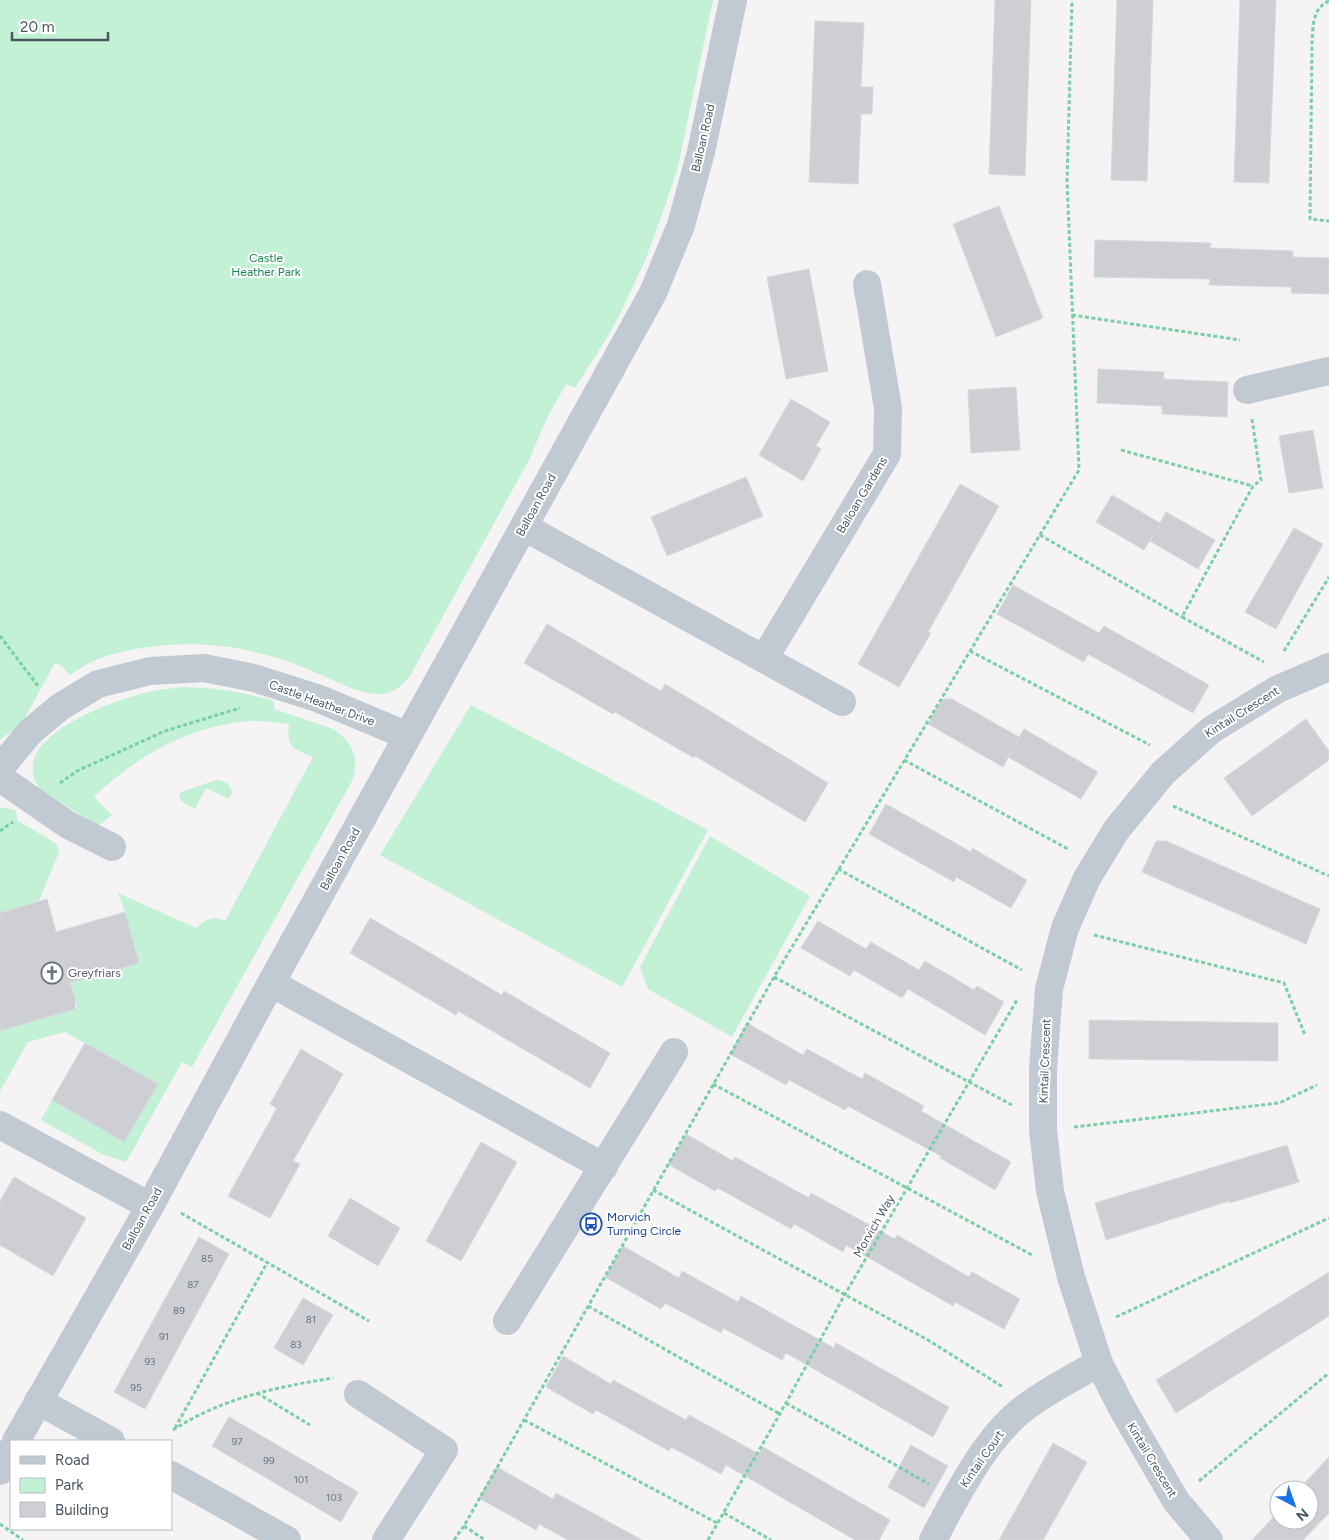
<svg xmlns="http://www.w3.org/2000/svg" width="1329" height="1540" font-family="Figtree,sans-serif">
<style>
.green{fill:#c3f1d5}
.building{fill:#cdcfd5;stroke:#d7d9de}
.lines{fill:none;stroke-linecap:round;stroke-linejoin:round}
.path{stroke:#7ad0a6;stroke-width:3;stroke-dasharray:4 2.5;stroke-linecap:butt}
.minor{stroke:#c1cad2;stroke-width:28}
.labels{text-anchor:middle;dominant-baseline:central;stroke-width:4;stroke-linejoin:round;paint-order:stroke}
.number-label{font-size:10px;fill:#6b747e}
.street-label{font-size:12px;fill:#4a5661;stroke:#fff}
.park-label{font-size:12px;fill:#17864f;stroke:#fff}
.worship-label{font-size:12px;fill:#5b616d;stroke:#fff;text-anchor:start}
.transit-label{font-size:12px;fill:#164399;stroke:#fff;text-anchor:start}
</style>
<rect width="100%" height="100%" fill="#f5f3f3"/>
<path class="green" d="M 0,0 L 713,0 L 677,171 L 661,217 L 645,261 L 618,318 L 605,341 L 575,388 L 566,384 L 546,420 L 529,460 L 410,676 C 399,689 392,695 375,694 C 353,692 321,674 300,666 C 238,641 167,637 103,657 C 91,661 80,669 69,675 L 62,666 L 55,663 L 22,723 L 0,740 Z
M 184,687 C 219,688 241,692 274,701 L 274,709 L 333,729 C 353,742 360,759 352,781 L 192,1067 L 182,1062 L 126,1162 L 102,1154 L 41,1120 L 52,1100 L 102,1114 L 96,1126 L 124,1142 L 114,1060 L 65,1032 L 28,1042 L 0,1091 L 0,1031 L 77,1008 L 70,983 L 125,912 L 118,893 L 196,928 C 206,920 213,915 225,921 L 313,757 C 293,749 286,747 289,724 C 276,723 263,720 250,721 C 191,725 136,756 94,797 L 112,815 L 98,826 L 41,790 C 0,737 121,697 158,690 C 166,689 175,688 184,687 Z
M 471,705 L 708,830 L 622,987 L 380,855 Z
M 216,780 C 224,780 232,784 232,793 L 228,799 L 206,788 L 195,809 L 181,801 L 179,795 L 181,792 Z
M 0,808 L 8,808 L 16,811 L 18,821 L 54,842 L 57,845 L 59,852 L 39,901 L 0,913 Z
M 710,836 L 810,896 L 732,1037 L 648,989 L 640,967 Z"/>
<path class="building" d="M 995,0 L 1031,0 L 1025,176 L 989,174 Z
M 1117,0 L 1153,0 L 1147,181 L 1111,180 Z
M 1240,0 L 1276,0 L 1269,183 L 1234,182 Z
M 815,21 L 864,23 L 861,87 L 873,87 L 872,114 L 861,114 L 858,184 L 809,182 Z
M 999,206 L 1043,318 L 996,337 L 953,224 Z
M 1095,240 L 1211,243 L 1210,248 L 1293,251 L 1293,257 L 1329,258 L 1329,294 L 1291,293 L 1292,287 L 1209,285 L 1210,279 L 1094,277 Z
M 809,269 L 828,371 L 786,379 L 767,277 Z
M 1098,369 L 1164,372 L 1163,379 L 1228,382 L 1227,417 L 1162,414 L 1162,406 L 1097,403 Z
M 1016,387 L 1020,450 L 971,453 L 968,390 Z
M 791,399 L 830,422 L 816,446 L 821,449 L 803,481 L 759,455 Z
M 1313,430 L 1323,488 L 1289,493 L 1279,436 Z
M 746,477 L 763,516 L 667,556 L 651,517 Z
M 960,484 L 999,506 L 928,632 L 931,633 L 899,687 L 858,664 Z
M 1112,495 L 1160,523 L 1166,512 L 1215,540 L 1198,569 L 1150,541 L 1159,526 L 1144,550 L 1096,522 Z
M 1294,528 L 1323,544 L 1276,629 L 1245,612 Z
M 1013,585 L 1099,633 L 1104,626 L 1209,685 L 1193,713 L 1088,654 L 1084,662 L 997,614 Z
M 547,624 L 661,691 L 665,684 L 718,716 L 828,783 L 805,822 L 695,756 L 694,758 L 615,712 L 613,714 L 524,663 Z
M 942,699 L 952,699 L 1019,737 L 1003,767 L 928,724 Z
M 1306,719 L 1329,751 L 1329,760 L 1252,816 L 1224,778 Z
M 1024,729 L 1098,772 L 1081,799 L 1008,757 Z
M 886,804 L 971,852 L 972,848 L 1027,880 L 1011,908 L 956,877 L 954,882 L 869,834 Z
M 1156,841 L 1166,841 L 1320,909 L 1306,944 L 1142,872 Z
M 47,899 L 56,932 L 125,912 L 139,963 L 70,983 L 75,998 L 75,1009 L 0,1031 L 0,913 Z
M 370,918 L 502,995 L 504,991 L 610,1053 L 590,1088 L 458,1011 L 456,1015 L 350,953 Z
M 818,921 L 866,949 L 871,942 L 919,970 L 925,961 L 974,990 L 977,986 L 1004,1002 L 985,1035 L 908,989 L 902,998 L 854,970 L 850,976 L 801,948 Z
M 1089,1020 L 1278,1023 L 1278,1061 L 1089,1059 Z
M 747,1023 L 803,1055 L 807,1049 L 862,1079 L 865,1073 L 924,1106 L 921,1111 L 1011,1162 L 995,1190 L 940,1158 L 941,1156 L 848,1106 L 845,1110 L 789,1080 L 786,1085 L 730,1054 Z
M 85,1043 L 158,1084 L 124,1142 L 52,1100 Z
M 301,1049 L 343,1074 L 293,1161 L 300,1164 L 270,1218 L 228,1196 L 277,1108 L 270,1104 Z
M 686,1134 L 733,1161 L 735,1157 L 809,1198 L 811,1193 L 895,1239 L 897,1235 L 969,1277 L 972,1272 L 1020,1299 L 1004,1329 L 955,1302 L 953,1306 L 846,1245 L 843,1252 L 794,1224 L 791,1229 L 718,1188 L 715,1191 L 668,1164 Z
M 481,1142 L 517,1162 L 461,1261 L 426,1241 Z
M 1287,1145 L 1299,1182 L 1230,1203 L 1229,1201 L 1106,1240 L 1095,1203 Z
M 14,1177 L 86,1218 L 53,1276 L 0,1245 L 0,1201 Z
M 350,1198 L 400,1228 L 378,1266 L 328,1236 Z
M 199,1237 L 229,1254 L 145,1409 L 114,1392 Z
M 623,1246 L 679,1278 L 682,1271 L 738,1302 L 741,1296 L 834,1348 L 836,1343 L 949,1407 L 933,1437 L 786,1353 L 782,1360 L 723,1328 L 721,1333 L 665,1303 L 661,1309 L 605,1277 Z
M 1329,1272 L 1329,1316 L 1176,1413 L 1156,1380 Z
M 303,1298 L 333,1315 L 303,1365 L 274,1348 Z
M 563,1356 L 611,1384 L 613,1380 L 686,1420 L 689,1415 L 759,1454 L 763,1447 L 890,1520 L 879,1540 L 855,1540 L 726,1465 L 721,1474 L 671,1447 L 669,1451 L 596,1410 L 593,1414 L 546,1387 Z
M 229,1417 L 358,1492 L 341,1522 L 212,1446 Z
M 1053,1443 L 1087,1462 L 1043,1540 L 999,1540 Z
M 911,1445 L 948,1466 L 924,1508 L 888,1487 Z
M 1329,1457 L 1329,1513 L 1303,1540 L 1252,1540 L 1279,1511 L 1279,1520 L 1309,1520 L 1309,1490 L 1298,1490 Z
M 497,1467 L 553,1499 L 556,1493 L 642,1540 L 568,1540 L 539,1524 L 536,1530 L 479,1498 Z"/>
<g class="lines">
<path class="path" d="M 1329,1 C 1312,8 1313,27 1312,43 L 1310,219 L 1329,221
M 1072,315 L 1240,340
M 1252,419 L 1261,480 L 1253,486 L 1182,617 L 1264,662
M 1121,450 L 1253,486
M 1040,535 L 1182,617
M 0,636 L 38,686
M 970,651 L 1150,745
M 1284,651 L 1329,577
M 904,760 L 1068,849
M 60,783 L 77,771 L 165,731 L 240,708
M 1173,806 L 1329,876
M 0,831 L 13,822
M 838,869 L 1022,970
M 1094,935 L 1284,983 L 1305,1035
M 774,977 L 1012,1105
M 713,1084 L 1034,1256
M 1074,1127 L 1279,1103 L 1317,1085
M 653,1190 L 928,1340 L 1003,1387
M 181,1213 L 369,1321
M 588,1306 L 780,1414
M 1116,1317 L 1329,1218
M 257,1393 L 310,1425
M 786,1403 L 929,1484
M 524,1420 L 717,1523
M 175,1428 L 267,1263
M 173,1430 C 222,1398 277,1387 333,1378
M 1199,1481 L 1329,1373
M 724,1513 L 771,1540
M 0,1524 L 23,1540
M 464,1526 L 485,1540
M 454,1540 L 464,1526 L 774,977 L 1079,470 L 1067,181 L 1072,0
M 708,1540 L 786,1403 L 844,1296 L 1017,1000"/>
<path class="minor" d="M 1247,390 L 1329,371
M 524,527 L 842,702
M 764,659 L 887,454 L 888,408 L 867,284
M 0,768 L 30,732 L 60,707 L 98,684 L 150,671 L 204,668 L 254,678 L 317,698 L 408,736
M 0,778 L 68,825 L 112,847
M 271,983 L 604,1167
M 0,1125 L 150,1206
M 507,1321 L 674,1052
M 358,1394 L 444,1450 L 386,1540
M 38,1401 L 111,1441
M 16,1441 L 150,1206 L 271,983 L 653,293 L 681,225 L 701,152 L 733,0
M 0,1471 L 11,1450
M 171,1475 L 287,1540
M 933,1540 C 957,1495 987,1433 1030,1404 C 1052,1388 1076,1376 1099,1363
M 1209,1540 L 1176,1501 L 1122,1408 L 1099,1363 L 1071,1277 L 1050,1191 L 1043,1130 L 1043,1069 L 1049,989 L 1065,928 L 1087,878 L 1117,829 L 1163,773 L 1211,730 L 1278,689 L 1329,667"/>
</g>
<defs>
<g id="church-ring" transform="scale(1.125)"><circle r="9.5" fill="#fff" stroke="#6b7280" stroke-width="1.5"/><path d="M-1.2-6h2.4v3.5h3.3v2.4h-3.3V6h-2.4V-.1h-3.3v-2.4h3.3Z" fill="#6b7280"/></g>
<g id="bus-ring" transform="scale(1.125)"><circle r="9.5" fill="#fff" stroke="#1a4fb4" stroke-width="1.5"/><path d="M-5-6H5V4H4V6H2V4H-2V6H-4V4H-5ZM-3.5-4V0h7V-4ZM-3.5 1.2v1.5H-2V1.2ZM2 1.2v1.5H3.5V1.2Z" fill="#1a4fb4"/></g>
</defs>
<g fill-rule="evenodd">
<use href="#church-ring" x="52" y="973"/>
<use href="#bus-ring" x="591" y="1224"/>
</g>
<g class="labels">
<g class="number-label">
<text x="207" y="1258">85</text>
<text x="193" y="1284">87</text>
<text x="179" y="1310">89</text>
<text x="311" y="1319">81</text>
<text x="164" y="1336">91</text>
<text x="296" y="1344">83</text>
<text x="150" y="1361">93</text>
<text x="136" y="1387">95</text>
<text x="237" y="1441">97</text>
<text x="269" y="1460">99</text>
<text x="301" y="1479">101</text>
<text x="334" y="1497">103</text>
</g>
<g class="street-label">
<text transform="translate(703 138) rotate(-77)">Balloan Road</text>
<text transform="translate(862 495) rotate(-59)">Balloan Gardens</text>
<text transform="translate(536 505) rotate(-61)">Balloan Road</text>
<text transform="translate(322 703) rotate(20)">Castle Heather Drive</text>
<text transform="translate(1242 712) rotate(-32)">Kintail Crescent</text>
<text transform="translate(340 859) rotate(-61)">Balloan Road</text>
<text transform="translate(1045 1061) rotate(-88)">Kintail Crescent</text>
<text transform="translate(142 1219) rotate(-61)">Balloan Road</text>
<text transform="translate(874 1226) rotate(-60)">Morvich Way</text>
<text transform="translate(982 1459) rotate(-55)">Kintail Court</text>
<text transform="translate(1152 1460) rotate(59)">Kintail Crescent</text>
</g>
<g class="park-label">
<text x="266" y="258">Castle<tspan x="266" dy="14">Heather Park</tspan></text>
</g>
<g class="worship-label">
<text x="68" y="973">Greyfriars</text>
</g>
<g class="transit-label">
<text x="607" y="1217">Morvich<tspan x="607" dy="14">Turning Circle</tspan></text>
</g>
</g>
<rect x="10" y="1440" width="162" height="90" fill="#ffffff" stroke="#b7bbc0"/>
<rect x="20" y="1456" width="25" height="8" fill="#c1cad2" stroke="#b7bbc0"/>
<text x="55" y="1465" font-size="15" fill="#4a5661">Road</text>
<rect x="20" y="1478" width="25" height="15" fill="#c3f1d5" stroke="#b7bbc0"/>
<text x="55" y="1490" font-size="15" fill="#4a5661">Park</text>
<rect x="20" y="1502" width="25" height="15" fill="#cdcfd5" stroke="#b7bbc0"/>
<text x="55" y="1515" font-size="15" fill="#4a5661">Building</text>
<g transform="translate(1294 1505) rotate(139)"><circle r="24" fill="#ffffff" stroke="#b7bbc0"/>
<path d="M0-4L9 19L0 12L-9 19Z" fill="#1a73e8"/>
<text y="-8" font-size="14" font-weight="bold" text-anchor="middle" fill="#4a5661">N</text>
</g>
<path d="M12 32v8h96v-8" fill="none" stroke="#4a5661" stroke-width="2.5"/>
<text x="20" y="32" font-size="15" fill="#4a5661" stroke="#ffffff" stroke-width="4" paint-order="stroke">20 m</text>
</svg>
